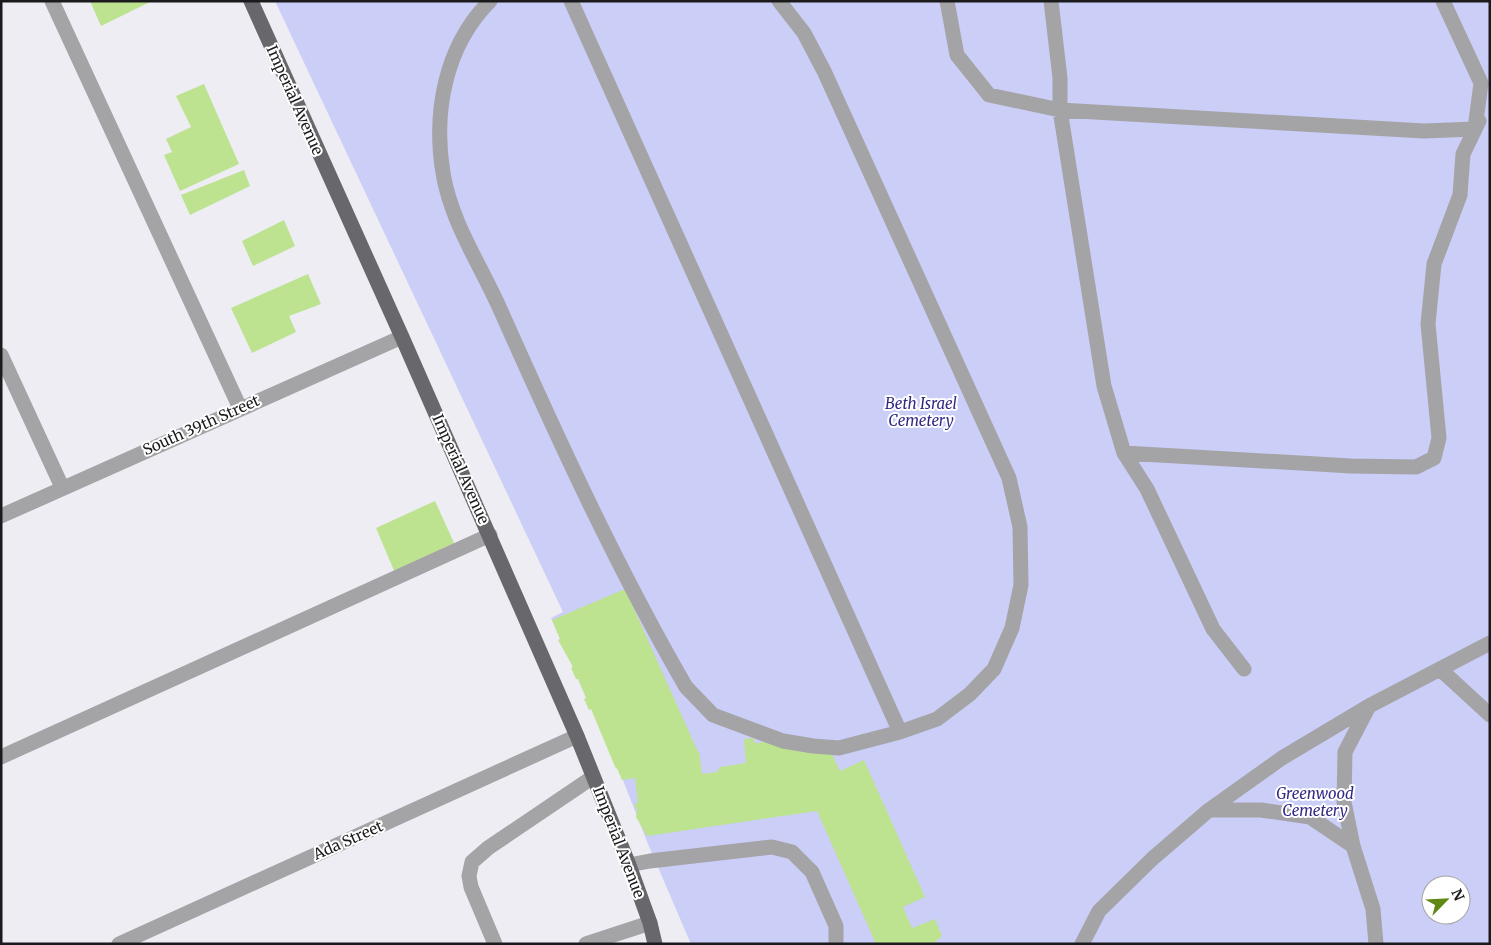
<svg xmlns="http://www.w3.org/2000/svg" width="1491" height="945" font-family="Merriweather,serif">
<style>
.green{fill:#cbcef7;fill-rule:evenodd}
.building{fill:#bde390}
.lines{fill:none;stroke-linecap:round;stroke-linejoin:round}
.minor{stroke:#a4a4a7;stroke-width:15}
.major{stroke:#67676c;stroke-width:15}
.labels{text-anchor:middle;dominant-baseline:central;stroke-width:4;stroke-linejoin:round;paint-order:stroke}
.street-label{font-size:15px;fill:#1b1b1d;stroke:#fff}
.park-label{font-size:15px;font-style:italic;fill:#332984;stroke:#fff}
</style>
<rect width="100%" height="100%" fill="#ededf3"/>
<path class="green" d="M 275,1 L 1490,1 L 1490,944 L 691,944 L 648,844 L 621,775 L 551,618 L 563,612 ZM 1431,885 L 1461,885 L 1461,915 L 1431,915 Z"/>
<path class="building" d="M 90,1 L 152,1 L 101,26 Z
M 204,84 L 239,164 L 180,191 L 164,155 L 172,152 L 166,139 L 191,127 L 176,96 Z
M 244,170 L 250,186 L 190,215 L 181,195 Z
M 284,220 L 295,246 L 253,266 L 242,241 Z
M 308,274 L 321,304 L 289,316 L 296,332 L 252,353 L 231,308 Z
M 435,501 L 455,545 L 395,573 L 376,528 Z
M 625,589 L 698,752 L 699,751 L 702,774 L 717,772 L 720,767 L 746,763 L 744,739 L 753,738 L 755,743 L 766,742 L 809,753 L 830,750 L 840,771 L 864,760 L 925,897 L 903,907 L 912,928 L 935,919 L 942,936 L 933,944 L 876,944 L 817,811 L 647,836 L 636,817 L 637,810 L 634,804 L 638,803 L 635,778 L 622,780 L 617,768 L 616,769 L 591,709 L 589,710 L 584,699 L 586,698 L 578,679 L 576,679 L 571,668 L 573,667 L 558,640 L 560,639 L 552,620 Z"/>
<g class="lines">
<path class="minor" d="M 52,1 L 240,408
M 490,1 C 445,46 433,112 443,173 C 451,222 480,264 500,309 C 557,437 616,566 686,687 L 713,715 L 783,741 L 813,746 L 839,748 L 900,732 L 937,719 L 970,694 L 994,669 L 1012,628 L 1021,585 L 1020,527 L 1009,478 L 824,71 L 804,33 L 779,1
M 571,1 L 900,732
M 947,1 L 957,55 L 989,95 L 1060,110 L 1424,131 L 1475,129 L 1481,83 L 1443,1
M 1051,1 L 1060,78 L 1060,110 L 1104,386 L 1124,453 L 1147,489 L 1213,629 L 1244,669
M 1,355 L 62,487
M 1124,453 L 1351,466 L 1416,467 L 1434,458 L 1439,438 L 1428,324 L 1434,264 L 1460,195 L 1463,154 L 1479,121
M 1,516 L 402,337
M 1441,670 L 1490,715
M 1,757 L 490,535
M 1209,810 L 1261,810 L 1310,817 L 1353,846 L 1373,909 L 1376,944
M 1353,846 L 1344,802 L 1345,752 L 1369,706
M 629,865 L 650,861 L 772,847 L 792,852 L 812,872 L 836,926 L 836,944
M 119,944 L 577,736
M 495,944 L 471,887 L 469,876 L 472,862 L 488,848 L 593,777
M 586,944 L 650,923
M 1082,944 L 1099,911 L 1152,859 L 1209,810 L 1282,758 L 1369,706 L 1490,643"/>
<path class="major" d="M 251,1 L 402,337 L 577,736 L 629,865 L 650,923 L 655,944"/>
</g>
<g class="labels">
<g class="street-label">
<text transform="translate(295 100) rotate(66)">Imperial Avenue</text>
<text transform="translate(201 425) rotate(-24)">South 39th Street</text>
<text transform="translate(461 469) rotate(66)">Imperial Avenue</text>
<text transform="translate(348 840) rotate(-24)">Ada Street</text>
<text transform="translate(619 842) rotate(69)">Imperial Avenue</text>
</g>
<g class="park-label">
<text x="921" y="403">Beth Israel<tspan x="921" dy="17">Cemetery</tspan></text>
<text x="1315" y="793">Greenwood<tspan x="1315" dy="17">Cemetery</tspan></text>
</g>
</g>
<rect width="1491" height="945" fill="none" stroke="#1b1b1d" stroke-width="5"/>
<g transform="translate(1446 900) rotate(66)"><circle r="24" fill="#ffffff" stroke="#a4a4a5"/>
<path d="M0-4L9 19L0 12L-9 19Z" fill="#5f8814"/>
<text y="-8" font-size="14" font-weight="bold" text-anchor="middle" fill="#1b1b1d">N</text>
</g>
</svg>
